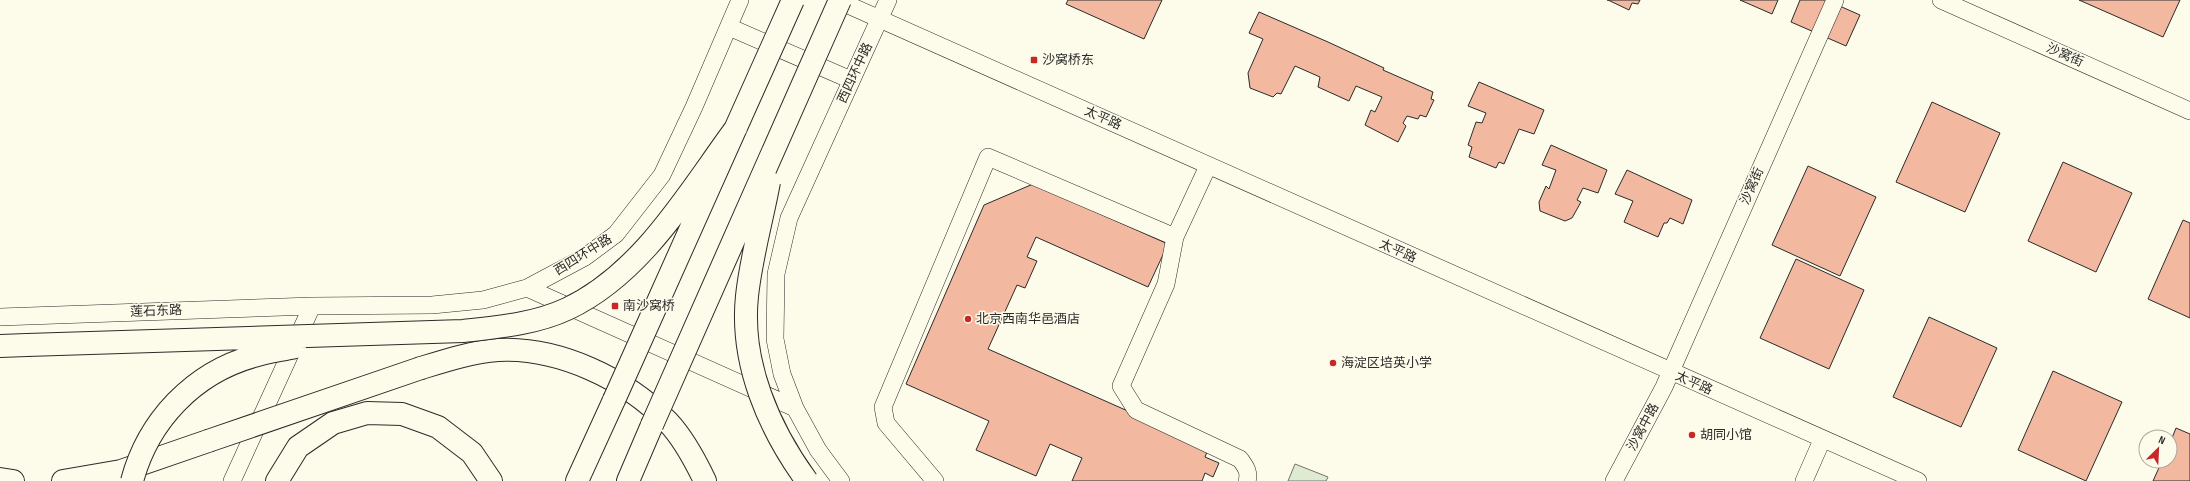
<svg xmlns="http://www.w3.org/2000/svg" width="2190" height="481" font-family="'Sofia Sans Condensed','Noto Sans SC',sans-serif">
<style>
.green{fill:#deebd1;stroke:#74746e}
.building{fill:#f2b8a0;stroke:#2b2b2b}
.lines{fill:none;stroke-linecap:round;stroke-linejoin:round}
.minor-casing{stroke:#2b2b2b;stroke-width:18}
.highway-casing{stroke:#2b2b2b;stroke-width:24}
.minor{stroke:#fdfbea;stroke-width:17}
.highway{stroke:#fdfbea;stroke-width:22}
.highway-bridge-casing{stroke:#2b2b2b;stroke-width:24;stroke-linecap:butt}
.highway-bridge{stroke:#fdfbea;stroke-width:22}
.poi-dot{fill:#c62828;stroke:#fdfbea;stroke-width:1.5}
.labels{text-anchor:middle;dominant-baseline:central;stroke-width:3;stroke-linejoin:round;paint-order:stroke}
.street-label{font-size:13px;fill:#2b2b2b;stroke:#fdfbea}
.poi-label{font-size:13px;fill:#2b2b2b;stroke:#fdfbea;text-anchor:start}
</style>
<rect width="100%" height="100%" fill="#fdfbea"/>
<path class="green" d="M 1295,464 L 1328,477 L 1326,481 L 1288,481 Z"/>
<path class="building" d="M 1068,0 L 1162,0 L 1144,39 L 1066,4 Z
M 1608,0 L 1607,0 L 1640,0 L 1638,4 L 1632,3 L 1629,10 Z
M 1740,0 L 1778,0 L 1772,14 Z
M 1800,0 L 1826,0 L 1860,15 L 1846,46 L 1791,22 Z
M 2079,0 L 2180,0 L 2163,37 Z
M 1259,12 L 1328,42 L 1384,68 L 1383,70 L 1433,92 L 1431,99 L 1434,100 L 1426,117 L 1420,115 L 1418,119 L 1407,116 L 1403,123 L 1406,126 L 1398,142 L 1365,125 L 1371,110 L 1375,112 L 1382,97 L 1356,86 L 1349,101 L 1318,87 L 1320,77 L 1295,66 L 1281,94 L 1277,93 L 1273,97 L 1250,88 L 1248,73 L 1263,39 L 1249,33 Z
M 1479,82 L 1544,110 L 1534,134 L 1519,129 L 1504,164 L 1499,162 L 1496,168 L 1469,157 L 1472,147 L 1468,145 L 1476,122 L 1482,123 L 1486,113 L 1468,106 Z
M 1932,102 L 2000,133 L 1965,212 L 1896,182 Z
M 1551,145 L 1607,170 L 1598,193 L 1583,188 L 1577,200 L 1581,202 L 1572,218 L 1565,221 L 1540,211 L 1539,202 L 1546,186 L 1549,189 L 1556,170 L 1542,165 Z
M 2063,162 L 2132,193 L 2096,272 L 2028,241 Z
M 1808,166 L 1876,197 L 1840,276 L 1772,245 Z
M 1627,170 L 1692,200 L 1683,224 L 1670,218 L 1667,223 L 1664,223 L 1658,237 L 1624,222 L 1633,201 L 1615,194 Z
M 1033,184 L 1168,244 L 1148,287 L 1036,237 L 1027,257 L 1037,261 L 1025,288 L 1017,285 L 988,349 L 1209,447 L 1205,457 L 1219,463 L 1213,477 L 1205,473 L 1202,481 L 1072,481 L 1082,458 L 1050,444 L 1036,476 L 976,450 L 989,421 L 906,384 L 984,205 Z
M 2183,220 L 2190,223 L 2190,318 L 2148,299 Z
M 1796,259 L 1864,290 L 1829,369 L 1760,338 Z
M 1929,317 L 1997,348 L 1961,427 L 1893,397 Z
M 2053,371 L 2122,402 L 2086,481 L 2018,450 Z
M 2176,428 L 2190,434 L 2190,481 L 2153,481 L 2162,461 L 2170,461 L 2170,443 Z"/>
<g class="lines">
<g class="minor-casing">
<path id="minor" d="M 837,0 L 1918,481
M 1941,0 L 2190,111
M 729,27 L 851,80
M 1175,237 L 1166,284 L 1121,386 L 1136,410 L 1240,459 C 1245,466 1250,472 1247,481
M 527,288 L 795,408
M 0,317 L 312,306 L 432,305 L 483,300 L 527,288 L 585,257 L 616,234 L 662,175 L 694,107 L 740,0
M 232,481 L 312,306
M 841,481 L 818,450 L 795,408 L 782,374 L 775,339 L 776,274 L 789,218 L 888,0
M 935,481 L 886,423 L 883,407 L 988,157 L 1175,237 L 1208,166
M 1614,481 L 1664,387 L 1835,0
M 1804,481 L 1822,440"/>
</g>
<g class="highway-casing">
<path id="highway" d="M 0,346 L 27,345
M 421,368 C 447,360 472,352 498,350 C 559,347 626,379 668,422 C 684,439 695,460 705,481
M 0,479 L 13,481
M 63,481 L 121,471 L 208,441
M 277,481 L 298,447 L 333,423 L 367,413 L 402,414 L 438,427 L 472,453 L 491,481
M 577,481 L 614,400
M 628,481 L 652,425"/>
</g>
<use href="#minor" class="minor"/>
<use href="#highway" class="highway"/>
<g class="highway-bridge-casing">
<path id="highway-bridge" d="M 769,182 C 762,220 751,258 747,296 C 740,363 769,429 807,481
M 27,345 L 463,331 C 498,327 535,324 567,309 C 642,274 688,193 736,128
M 614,400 L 793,0
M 652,425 L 840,0
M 208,441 L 421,368
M 132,481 C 148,421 193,373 254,356 C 267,352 282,350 295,347"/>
</g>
<use href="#highway-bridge" class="highway-bridge"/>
</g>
<g class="poi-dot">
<rect x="1030" y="56" width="8" height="8" rx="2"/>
<rect x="611" y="302" width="8" height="8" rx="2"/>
<circle cx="968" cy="319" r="4"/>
<circle cx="1333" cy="363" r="4"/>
<circle cx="1692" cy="435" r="4"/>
</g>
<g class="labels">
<g class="street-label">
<text transform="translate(2065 55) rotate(24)">沙窝街</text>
<text transform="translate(855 73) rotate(-65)">西四环中路</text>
<text transform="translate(1103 118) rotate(24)">太平路</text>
<text transform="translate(1752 186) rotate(-66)">沙窝街</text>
<text transform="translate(1398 251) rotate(24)">太平路</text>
<text transform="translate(583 255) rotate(-32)">西四环中路</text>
<text transform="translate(156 311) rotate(-2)">莲石东路</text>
<text transform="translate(1694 383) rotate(24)">太平路</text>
<text transform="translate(1643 427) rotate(-62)">沙窝中路</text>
</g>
<g class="poi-label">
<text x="1042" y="60">沙窝桥东</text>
<text x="623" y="306">南沙窝桥</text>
<text x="976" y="319">北京西南华邑酒店</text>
<text x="1341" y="363">海淀区培英小学</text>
<text x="1700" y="435">胡同小馆</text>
</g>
</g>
<g transform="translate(2158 449) rotate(24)"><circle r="19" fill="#fdfbea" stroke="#a9a89e"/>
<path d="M0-3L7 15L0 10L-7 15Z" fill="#c62828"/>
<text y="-6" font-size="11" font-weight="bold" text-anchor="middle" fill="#2b2b2b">N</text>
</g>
</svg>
